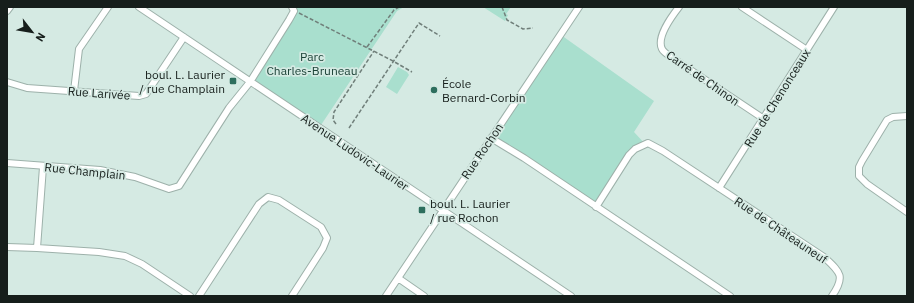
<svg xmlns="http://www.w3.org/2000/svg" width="914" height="303" font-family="'IBM Plex Sans',sans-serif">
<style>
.park{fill:#a9dfce}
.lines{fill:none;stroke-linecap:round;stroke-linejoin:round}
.minor-casing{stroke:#9db1aa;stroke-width:8}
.path{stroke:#707f7a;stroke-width:1.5;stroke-dasharray:4 2;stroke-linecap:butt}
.minor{stroke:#fff;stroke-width:6}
.poi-dot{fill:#2d6e5d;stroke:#d5eae3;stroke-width:1.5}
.labels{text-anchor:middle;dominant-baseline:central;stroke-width:3.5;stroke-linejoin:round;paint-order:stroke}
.park-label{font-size:12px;fill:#1c4237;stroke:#d5eae3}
.poi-label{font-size:12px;fill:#161e1b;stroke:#d5eae3;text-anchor:start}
.street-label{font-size:12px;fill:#161e1b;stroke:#d5eae3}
</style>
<rect width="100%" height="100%" fill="#d5eae3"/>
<path class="park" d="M 292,7 L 404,7 L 397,11 L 319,128 L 250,82 L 289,20 Z
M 483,7 L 511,7 L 506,14 L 508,15 L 505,21 Z
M 561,35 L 654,101 L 634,132 L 646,145 L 636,149 L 597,205 L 492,137 Z
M 398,67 L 407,72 L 409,75 L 397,94 L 386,87 Z"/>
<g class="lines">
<g class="minor-casing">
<path id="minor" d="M 139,7 L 571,296
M 679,7 C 672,16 656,37 662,49 C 664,53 670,56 674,59 L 764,119
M 742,7 L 807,50
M 7,11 L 10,7
M 7,82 L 27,88 L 139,96 L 146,94 L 184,37
M 74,91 L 79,49 L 108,7
M 907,116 L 893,117 L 887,120 L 862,161 L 859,167 L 859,176 L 867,184 L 907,212
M 491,138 L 524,158 L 730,296
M 7,163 L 100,170 L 135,177 L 169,189 L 179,186 L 229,108 L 250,82 L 289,20 L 294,11 L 292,7
M 719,188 L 834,7
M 596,207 L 629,155 L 635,149 L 648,143 L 663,151 L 824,257 C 840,272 846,276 832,296
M 7,247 L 37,248 L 99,252 L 125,256 L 142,264 L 190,296
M 37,248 L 43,167
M 398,278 L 424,296
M 199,296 L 259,204 L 268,197 L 279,200 L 321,227 L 327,238 L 323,248 L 292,296
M 386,296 L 579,7"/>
</g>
<path class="path" d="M 502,7 L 507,20 L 523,29 L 533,28
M 299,13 L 393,61 L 412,72
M 367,47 L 394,10 L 399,7
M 336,124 L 333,120 L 334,112 L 374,51
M 349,128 L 419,23 L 440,36"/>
<use href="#minor" class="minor"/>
</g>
<g class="poi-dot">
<rect x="229" y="77" width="8" height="8" rx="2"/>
<circle cx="434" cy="90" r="4"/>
<rect x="418" y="206" width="8" height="8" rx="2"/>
</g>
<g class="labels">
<g class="park-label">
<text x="312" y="56">Parc<tspan x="312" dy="14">Charles-Bruneau</tspan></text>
</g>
<g class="poi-label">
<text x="225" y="74" text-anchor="end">boul. L. Laurier<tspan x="225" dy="14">/ rue Champlain</tspan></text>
<text x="442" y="83">École<tspan x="442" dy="14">Bernard-Corbin</tspan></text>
<text x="430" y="203">boul. L. Laurier<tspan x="430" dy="14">/ rue Rochon</tspan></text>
</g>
<g class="street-label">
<text transform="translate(703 78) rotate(35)">Carré de Chinon</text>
<text transform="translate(99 93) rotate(4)">Rue Larivée</text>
<text transform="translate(777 98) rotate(-58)">Rue de Chenonceaux</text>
<text transform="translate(482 151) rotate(-56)">Rue Rochon</text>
<text transform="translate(355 152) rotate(34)">Avenue Ludovic-Laurier</text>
<text transform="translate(85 171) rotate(6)">Rue Champlain</text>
<text transform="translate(781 230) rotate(34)">Rue de Châteauneuf</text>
</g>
</g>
<rect width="914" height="303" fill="none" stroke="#161e1b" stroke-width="16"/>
<g transform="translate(32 32) rotate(121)" stroke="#d5eae3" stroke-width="3" paint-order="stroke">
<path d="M0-3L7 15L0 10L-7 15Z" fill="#161e1b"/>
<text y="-6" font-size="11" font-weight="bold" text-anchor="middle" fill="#161e1b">N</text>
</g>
</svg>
